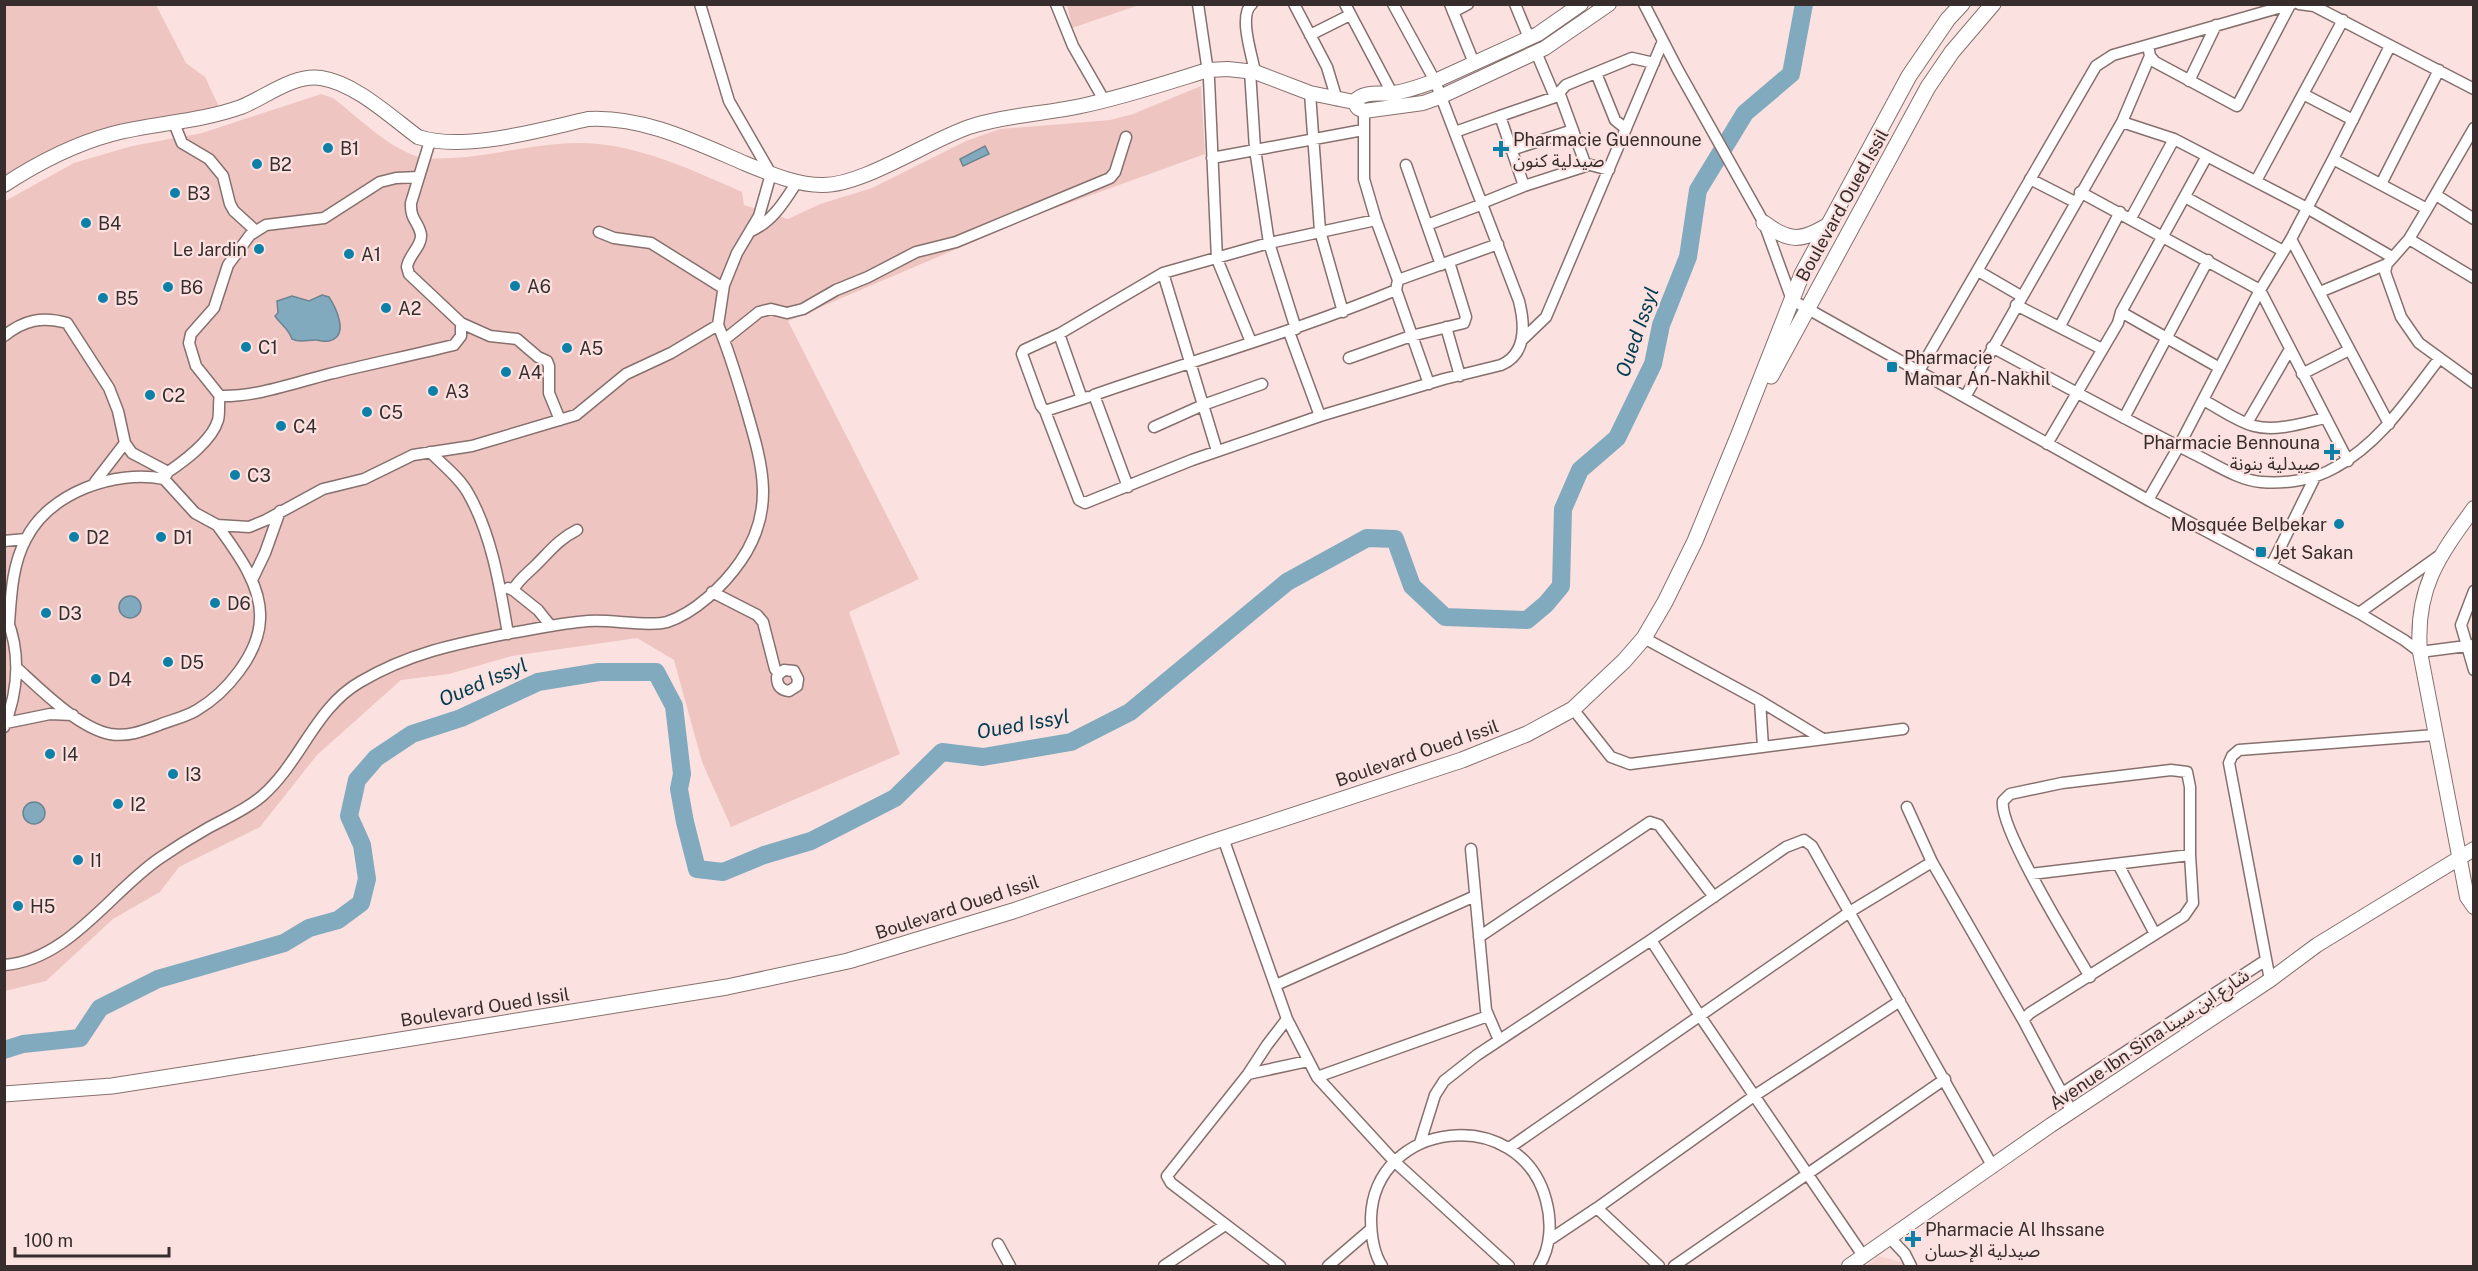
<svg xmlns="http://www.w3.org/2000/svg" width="2478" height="1271" font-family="'Public Sans','Noto Sans Arabic',sans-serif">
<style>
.built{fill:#f3d2cf}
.green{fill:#efc5c1}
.water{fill:#82aabe;stroke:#6b8492;stroke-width:1.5}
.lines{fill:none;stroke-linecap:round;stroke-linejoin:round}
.river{stroke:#82aabe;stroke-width:18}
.street-casing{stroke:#86706e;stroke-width:13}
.secondary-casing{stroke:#86706e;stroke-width:16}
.primary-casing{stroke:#86706e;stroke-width:17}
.street{stroke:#fff;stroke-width:10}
.secondary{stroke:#fff;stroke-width:14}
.primary{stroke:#fff;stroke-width:15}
.poi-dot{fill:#0d80a7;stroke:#fbe2e0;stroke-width:2}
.labels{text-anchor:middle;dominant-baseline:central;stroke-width:4.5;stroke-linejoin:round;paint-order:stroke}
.poi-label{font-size:18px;fill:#362d2c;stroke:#fbe2e0;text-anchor:start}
.street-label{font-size:18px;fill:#362d2c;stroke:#fbe2e0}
.water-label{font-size:20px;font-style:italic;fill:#003b50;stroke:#fbe2e0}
</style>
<rect width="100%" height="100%" fill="#fbe2e0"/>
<path class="built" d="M 1879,1256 L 1904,1263 L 1906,1266 L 1866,1266 Z"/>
<path class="green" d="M 1067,4 L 1139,4 L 1139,5 L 1072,28 Z
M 5,5 L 156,5 L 186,63 L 205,77 L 221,111 L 141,125 L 17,169 L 5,176 Z
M 1201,86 L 1205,154 L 1036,215 L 788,321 L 919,579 L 849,612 L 900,754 L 731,827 L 702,762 L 674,660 L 637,638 L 512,656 L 449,674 L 401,680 L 317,755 L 260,827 L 179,867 L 160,892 L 113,919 L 46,981 L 5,991 L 5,201 L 74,163 L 132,146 L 202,133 L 321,94 L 333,98 C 359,118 387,147 419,157 C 429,160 441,158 451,158 C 495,156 538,142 582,143 C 638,144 692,170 742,192 L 744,205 L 788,219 L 820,204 L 872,188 L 966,141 L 1000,129 L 1110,120 L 1133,114 Z"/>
<path class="water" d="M 985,146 L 989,154 L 963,166 L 960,159 Z
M 322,295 L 329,297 C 336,308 350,336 329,341 C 324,342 320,340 315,340 C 307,340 300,343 292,339 C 288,328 281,325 275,316 L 278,313 L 277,301 L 292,296 L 309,301 Z
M119 607a11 11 0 1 1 22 0a11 11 0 1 1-22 0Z
M23 813a11 11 0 1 1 22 0a11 11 0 1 1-22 0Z"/>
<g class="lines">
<path class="river" d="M 4,1050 L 23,1044 L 80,1038 L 100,1008 L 158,979 L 284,943 L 309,928 L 338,920 L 361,903 L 367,879 L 362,845 L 349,816 L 357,780 L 376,758 L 412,734 L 461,718 L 538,682 L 599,672 L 656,672 L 674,706 L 682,774 L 679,789 L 685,822 L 697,869 L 723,872 L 764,855 L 811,841 L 895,798 L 942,752 L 983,757 L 1071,742 L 1130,712 L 1287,582 L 1367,538 L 1395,539 L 1412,586 L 1445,617 L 1527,620 L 1546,604 L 1561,586 L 1563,509 L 1580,470 L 1617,438 L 1653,364 L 1661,325 L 1688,257 L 1698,190 L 1745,113 L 1791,74 L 1804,4"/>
<g class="street-casing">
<path id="street" d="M 1056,4 L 1073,46 L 1104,100
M 1198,4 L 1209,79 L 1217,259 L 1251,342
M 1252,4 C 1238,15 1252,55 1255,72
M 1294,4 L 1327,67 L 1337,100
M 1345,4 L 1392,93
M 1450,4 L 1474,63
M 1515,4 L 1529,38
M 1644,4 L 1678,70 L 1764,223 L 1792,300 L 2148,500 L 2359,613 L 2404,640 L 2420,652 L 2474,645
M 2299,4 L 2314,6 L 2474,89
M 1453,12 L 1468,4
M 1310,35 L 1350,15
M 2148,45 L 2150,56 L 2155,62 L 2237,106 L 2290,5
M 1250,71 L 1255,149 L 1269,243 L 1296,329
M 1596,73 L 1615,120 L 1626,129
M 2189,81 L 2216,25
M 1310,93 L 1320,231 L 1343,312
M 2303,94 L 2353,120
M 1555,97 L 1566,85 L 1632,58 L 1654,63
M 1364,111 L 1364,179 L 1376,220 L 1398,280 L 1396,290 L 1429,384
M 2122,122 L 2150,56
M 174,123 L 182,143 L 209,159 L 223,176 L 230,204 L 234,211 L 256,231
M 2474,128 L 2427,209 L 2409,239 L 2387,264 L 2385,272 L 2401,317 L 2419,343 L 2474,383
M 1455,132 L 1500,116
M 1511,150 L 1573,130
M 1212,158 L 1363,130
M 2333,159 L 2427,209
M 1587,164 L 1609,170
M 1406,165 L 1441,265
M 419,177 L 396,178 L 380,182 L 324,218 L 266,225 L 250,235 L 228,265 L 214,308 L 191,334 L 189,343 L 196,366 L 220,396 C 256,397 294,383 329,374 C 370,364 413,355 454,345 L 461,336 L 461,323 L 409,274 L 407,267 C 408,256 422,246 421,235 C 419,222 410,220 411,203 L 430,141
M 2030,179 L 2075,202
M 2256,181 L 2343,20
M 2381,184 L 2439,70
M 1524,186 L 1586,166 L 1559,92
M 2080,192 L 2260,290 L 2348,461
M 2436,195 L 2474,219
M 2185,197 L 2283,251
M 1482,203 L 1524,186 L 1500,116 L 1555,97 L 1536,52
M 2131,218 L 2174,139
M 1376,220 L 1269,243 L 1163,273 L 1059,334 L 1024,350 L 1022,354 L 1041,406 L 1045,411 L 1079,500 L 1085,503 L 1192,460 L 1320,416 L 1444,379 L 1501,365 C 1527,354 1525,325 1519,301 L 1435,81 L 1393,4
M 1427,225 L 1483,204
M 751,231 C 773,221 784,202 797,182
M 599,232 L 614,238 L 651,243 L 723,288
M 2291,239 L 2389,424
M 2409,239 L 2474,278
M 1978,271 L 2021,296
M 1163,273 L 1217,451
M 1398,280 L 1498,244
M 2320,292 L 2387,264
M 2016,305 L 2102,349
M 2121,312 L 2218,367
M 461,323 L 490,336 L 517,339 L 538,357 L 547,361 L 549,366 L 549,393 L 560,420
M 2060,326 L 2120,212
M 1446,327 L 1460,376
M 1289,332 L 1320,416
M 1059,334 L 1082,399
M 4,336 C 24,320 42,316 67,323 L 109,388 L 118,411 L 125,443 L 132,453 L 168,472 L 164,479 L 195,513 L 217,525 L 249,527 L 266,520 L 323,489 L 364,479 L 413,455 L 472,446 L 576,415 L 626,374 L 671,353 L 718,325 L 724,285 L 737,253 L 759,216 L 771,174 L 729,101 L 700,4
M 724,340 L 759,312 L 771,309 L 787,313 L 803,309 L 836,290 L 868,277 L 916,252 L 956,242 L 1110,178 L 1115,172 L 1126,137
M 1522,340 L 1546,317 L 1663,41
M 1992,347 C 2059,383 2126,420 2194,454 C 2215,464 2238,480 2261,482 C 2286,484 2314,480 2336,467 C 2381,442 2408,399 2439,359
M 1349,358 L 1411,336 L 1464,323 L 1466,317 L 1449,262
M 1919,371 L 2096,66 L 2113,55 L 2292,4
M 2302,374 L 2349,350
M 1965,397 L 2122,122 L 2174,139 L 2307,208 L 2392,257
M 2203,400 C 2219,408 2236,421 2254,426 C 2276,432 2303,423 2325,418
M 1045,411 L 1088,397
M 2124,418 L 2208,260
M 2247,423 L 2290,349
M 1154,427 L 1203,405 L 1262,384
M 2047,444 L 2118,323 L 2121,312 L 2207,156
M 430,452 C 443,465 459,477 468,493 C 492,535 500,587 508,634
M 168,472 C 184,461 212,441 218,420 C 220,412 218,404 220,396
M 95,482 L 125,443
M 1128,487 L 1094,395 C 1194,360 1297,331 1396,290
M 2148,500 L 2179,446 L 2260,290 L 2291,239 L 2333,159 L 2390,46
M 4,541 L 26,539
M 2271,566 L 2315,477
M 252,580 L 265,553 L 280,511
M 508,588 L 513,590 L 538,610 L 550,625
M 513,590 C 519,579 528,573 536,565 C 550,551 559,539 577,530
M 2474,591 L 2461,625 L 2474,670
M 712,592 L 757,615 L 763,622 L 775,669 L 779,674 L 777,677 C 777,685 780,690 789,691 L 797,686 L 798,679 L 794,671 L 784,670 L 779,674
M 2359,613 L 2440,555
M 9,624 C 11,596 12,565 26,539 C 49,493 115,469 164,479
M 1644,638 L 1760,701 L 1823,739
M 18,669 C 41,690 79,728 110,734 C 128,737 143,731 159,725 C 171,720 186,717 197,710 C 226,693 259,654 260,619 C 262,585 236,551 217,525
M 1760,701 L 1763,747
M 1573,709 L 1611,757 L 1630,764 L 1903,729
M 6,723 L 50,714 L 73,715
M 4,727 C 18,692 21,654 7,619
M 1907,807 L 1932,862 L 2023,1020 L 2072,1112
M 1223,838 L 1287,1019 L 1317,1077 L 1395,1162 L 1509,1266
M 1471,849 L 1486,1010 L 1499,1040
M 2118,864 L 2155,934
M 2031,874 L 2190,855
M 1479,937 L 1650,822 L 1659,825 L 1714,897
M 1651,940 L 1700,1016 L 1864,1257
M 4,965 C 69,960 111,891 160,858 C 176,847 192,837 208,828 C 226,818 246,810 262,796 C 301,762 315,708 360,682 C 409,653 455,644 510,633 C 536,629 561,623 588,621 C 609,619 650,627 667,622 C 695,613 724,585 740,562 C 778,508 761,461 745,405 C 737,378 729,351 718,325
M 2270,980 L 2229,763 L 2232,756 L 2239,750 L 2435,735
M 1276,985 L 1475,896
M 2023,1020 L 2030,1013 L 2184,916 L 2193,903 L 2190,855 L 2190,787 L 2187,772 L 2171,770 L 2062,783 L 2010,794 L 2003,801 C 1998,827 2073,948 2090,977
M 1248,1074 L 1308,1061
M 1317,1077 L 1488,1016
M 2061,1094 L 2266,960
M 1420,1143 L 1435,1095 L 1444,1081 L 1477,1055 L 1651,940 L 1786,847 L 1804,840 L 1812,846 L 1993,1167
M 1509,1148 L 1851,911 L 1932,862
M 1597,1208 L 1659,1266
M 1891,1239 L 1905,1254 L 1911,1266
M 1549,1240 L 1597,1208 L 1754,1096 L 1900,1001
M 998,1244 L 1010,1266
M 1164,1266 L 1225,1225
M 1280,1266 L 1171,1183 L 1167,1176 L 1248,1074 L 1267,1045 L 1287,1019
M 1328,1266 L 1371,1229
M 1382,1266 C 1373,1252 1371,1235 1371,1218 C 1374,1120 1520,1103 1546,1200 C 1552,1222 1551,1247 1539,1266
M 1674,1266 L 1945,1079"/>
</g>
<g class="secondary-casing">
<path id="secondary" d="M 1354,102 C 1364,90 1380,95 1394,93 C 1408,91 1421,86 1435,81 L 1538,34 L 1581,4
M 4,185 C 36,164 75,144 112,134 C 154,123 199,122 241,107 C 266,97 293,74 321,78 C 355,83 391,117 418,137 C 465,152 539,130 588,119 C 643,116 695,142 744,163 C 769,173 795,185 822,185 C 862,186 928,141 969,127 C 1005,115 1044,114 1081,106 C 1124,97 1166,83 1208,70 L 1228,69 L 1255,72 L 1310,93 L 1354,102 L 1358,108 L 1364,111 L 1423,103 L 1440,97 L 1545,48 L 1609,4
M 2474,508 C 2438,557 2415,589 2420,652 L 2467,897 L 2474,907
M 1849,1266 L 2051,1125 L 2270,980 L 2317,945 L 2474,849"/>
</g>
<g class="primary-casing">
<path id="primary" d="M 1764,223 C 1790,243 1803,241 1830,224
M 1771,376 L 1928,87 L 1952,52 L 1993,4
M 4,1094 L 112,1086 L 208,1071 L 727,987 L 848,961 L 1013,911 L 1209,843 L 1462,760 L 1527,734 L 1573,709 L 1624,661 L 1644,638 L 1665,602 L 1695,541 L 1739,434 L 1802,274 L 1909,76 L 1948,19 L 1962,4"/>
</g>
<use href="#street" class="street"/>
<use href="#secondary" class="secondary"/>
<use href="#primary" class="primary"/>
</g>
<g class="poi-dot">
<circle cx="328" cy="148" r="6"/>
<path d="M1498 140h6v6h6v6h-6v6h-6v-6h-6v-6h6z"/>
<circle cx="257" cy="164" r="6"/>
<circle cx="175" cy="193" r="6"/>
<circle cx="86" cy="223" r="6"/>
<circle cx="259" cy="249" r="6"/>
<circle cx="349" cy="254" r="6"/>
<circle cx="515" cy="286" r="6"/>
<circle cx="168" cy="287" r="6"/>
<circle cx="103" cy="298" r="6"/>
<circle cx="386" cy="308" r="6"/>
<circle cx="246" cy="347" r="6"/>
<circle cx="567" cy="348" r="6"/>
<rect x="1886" y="361" width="12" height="12" rx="3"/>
<circle cx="506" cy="372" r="6"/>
<circle cx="433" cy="391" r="6"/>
<circle cx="150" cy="395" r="6"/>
<circle cx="367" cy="412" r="6"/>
<circle cx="281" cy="426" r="6"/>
<path d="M2329 443h6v6h6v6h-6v6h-6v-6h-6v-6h6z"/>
<circle cx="235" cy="475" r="6"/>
<circle cx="2339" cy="524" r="6"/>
<circle cx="74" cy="537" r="6"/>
<circle cx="161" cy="537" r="6"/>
<rect x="2255" y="546" width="12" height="12" rx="3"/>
<circle cx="215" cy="603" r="6"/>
<circle cx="46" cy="613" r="6"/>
<circle cx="168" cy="662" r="6"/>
<circle cx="96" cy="679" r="6"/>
<circle cx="50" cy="754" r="6"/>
<circle cx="173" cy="774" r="6"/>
<circle cx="118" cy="804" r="6"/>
<circle cx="78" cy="860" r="6"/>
<circle cx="18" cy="906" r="6"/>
<path d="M1910 1230h6v6h6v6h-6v6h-6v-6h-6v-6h6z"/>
</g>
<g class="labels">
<g class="poi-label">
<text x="1513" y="139">Pharmacie Guennoune<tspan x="1513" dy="21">صيدلية كنون</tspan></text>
<text x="340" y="148">B1</text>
<text x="269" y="164">B2</text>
<text x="187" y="193">B3</text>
<text x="98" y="223">B4</text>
<text x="247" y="249" text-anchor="end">Le Jardin</text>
<text x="361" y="254">A1</text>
<text x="527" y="286">A6</text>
<text x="180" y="287">B6</text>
<text x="115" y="298">B5</text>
<text x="398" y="308">A2</text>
<text x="258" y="347">C1</text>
<text x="579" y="348">A5</text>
<text x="1904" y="357">Pharmacie<tspan x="1904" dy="21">Mamar An-Nakhil</tspan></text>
<text x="518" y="372">A4</text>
<text x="445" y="391">A3</text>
<text x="162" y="395">C2</text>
<text x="379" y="412">C5</text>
<text x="293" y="426">C4</text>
<text x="2320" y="442" text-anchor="end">Pharmacie Bennouna<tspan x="2320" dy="21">صيدلية بنونة</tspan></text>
<text x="247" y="475">C3</text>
<text x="2327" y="524" text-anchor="end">Mosquée Belbekar</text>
<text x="86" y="537">D2</text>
<text x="173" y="537">D1</text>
<text x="2273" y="552">Jet Sakan</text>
<text x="227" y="603">D6</text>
<text x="58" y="613">D3</text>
<text x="180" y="662">D5</text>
<text x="108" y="679">D4</text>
<text x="62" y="754">I4</text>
<text x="185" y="774">I3</text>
<text x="130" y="804">I2</text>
<text x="90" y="860">I1</text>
<text x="30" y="906">H5</text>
<text x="1925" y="1229">Pharmacie Al Ihssane<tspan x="1925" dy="21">صيدلية الإحسان</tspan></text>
</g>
<g class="street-label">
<text transform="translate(1842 205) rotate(-61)">Boulevard Oued Issil</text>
<text transform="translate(1417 753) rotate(-19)">Boulevard Oued Issil</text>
<text transform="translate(957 907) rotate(-18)">Boulevard Oued Issil</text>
<text transform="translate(485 1007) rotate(-9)">Boulevard Oued Issil</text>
<text transform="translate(2149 1039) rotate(-34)">Avenue Ibn Sina شارع ابن سينا</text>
</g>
<g class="water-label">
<text transform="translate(1637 332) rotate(-71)">Oued Issyl</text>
<text transform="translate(483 682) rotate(-23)">Oued Issyl</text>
<text transform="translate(1023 724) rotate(-10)">Oued Issyl</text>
</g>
</g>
<rect width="2478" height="1271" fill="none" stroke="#362d2c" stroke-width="12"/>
<path d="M15 1247v9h154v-9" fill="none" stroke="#362d2c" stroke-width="3"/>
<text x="24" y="1247" font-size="18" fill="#362d2c" stroke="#fbe2e0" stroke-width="4.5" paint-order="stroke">100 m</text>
</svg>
